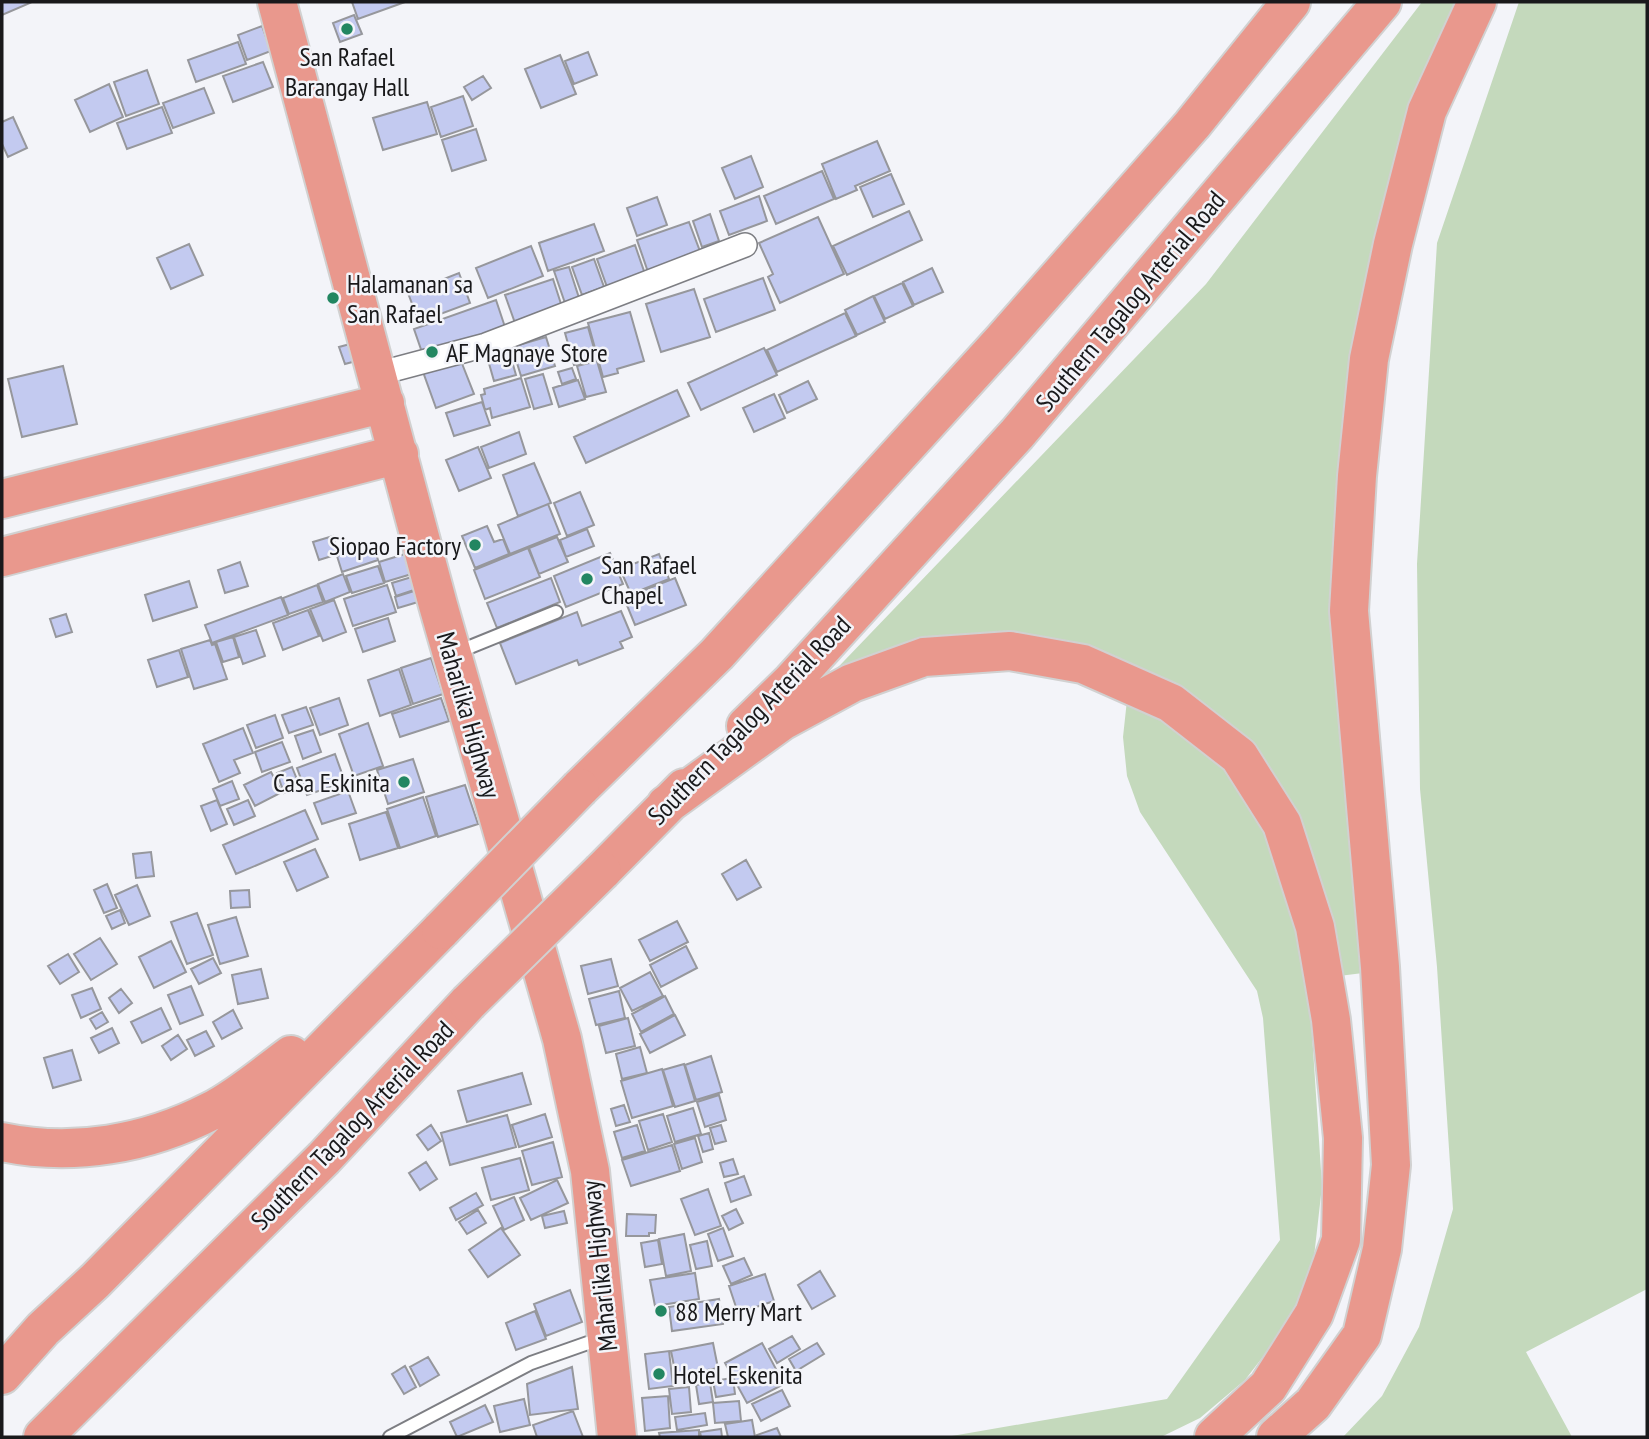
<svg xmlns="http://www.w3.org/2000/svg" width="1649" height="1439" font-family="'PT Sans Narrow',sans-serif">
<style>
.green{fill:#c4d9bc}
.building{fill:#c3caf0;stroke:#96979c;stroke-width:2}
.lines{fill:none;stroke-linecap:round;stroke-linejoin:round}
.lane-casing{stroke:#7d7e83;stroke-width:16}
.street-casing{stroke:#7d7e83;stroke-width:26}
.highway-casing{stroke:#d1d1d1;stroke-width:42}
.lane{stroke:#fff;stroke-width:12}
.street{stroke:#fff;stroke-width:23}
.highway{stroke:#e9988d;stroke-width:38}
.highway-bridge-casing{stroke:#d1d1d1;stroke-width:42;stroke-linecap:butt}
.highway-bridge{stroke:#e9988d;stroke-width:38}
.poi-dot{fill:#228661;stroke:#f3f4f9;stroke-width:2.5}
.labels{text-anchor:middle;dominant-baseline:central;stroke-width:5;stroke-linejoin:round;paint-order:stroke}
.poi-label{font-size:26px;fill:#19191b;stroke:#f3f4f9;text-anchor:start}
.street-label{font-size:26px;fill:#19191b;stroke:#f3f4f9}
</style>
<rect width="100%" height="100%" fill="#f3f4f9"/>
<path class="green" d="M 1422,2 L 1465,2 L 1354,353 L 1363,973 L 1339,976 L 1221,732 L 1031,641 L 820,686 L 1206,284 Z
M 1519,2 L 1647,2 L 1647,1289 L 1526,1352 L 1572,1437 L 1343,1437 L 1382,1396 L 1419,1327 L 1453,1209 L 1437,967 L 1420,789 L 1417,564 L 1437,243 Z
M 1127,700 L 1189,733 L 1240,780 L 1275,828 L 1305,927 L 1322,1186 L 1314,1257 L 1289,1323 L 1245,1380 L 1200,1418 L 1161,1437 L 946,1437 L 1167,1399 L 1280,1240 L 1263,1018 L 1257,991 L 1140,812 L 1127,776 L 1123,737 Z"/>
<path class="building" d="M 2,2 L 29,2 L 30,3 L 2,15 Z
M 352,2 L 405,2 L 358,19 Z
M 354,15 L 362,34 L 340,42 L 333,23 Z
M 262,26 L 271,51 L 247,60 L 238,35 Z
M 238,42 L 246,64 L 196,82 L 188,60 Z
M 588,52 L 597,75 L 574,84 L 565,61 Z
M 560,55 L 576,94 L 541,108 L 525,69 Z
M 263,62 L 273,87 L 233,102 L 223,76 Z
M 147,70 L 159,104 L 126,116 L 114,82 Z
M 483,76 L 491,88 L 472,100 L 464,87 Z
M 109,84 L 123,117 L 90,132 L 75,100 Z
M 204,88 L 214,113 L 173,128 L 163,103 Z
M 463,96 L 473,126 L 441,137 L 431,107 Z
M 427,102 L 437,134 L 383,150 L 373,118 Z
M 162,107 L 172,133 L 127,149 L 117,123 Z
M 13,117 L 27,148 L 8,157 L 2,144 L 2,122 Z
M 476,129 L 486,160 L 452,171 L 442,140 Z
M 877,141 L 890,171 L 855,186 L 857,190 L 836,199 L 822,164 Z
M 751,156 L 763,187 L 735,199 L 722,168 Z
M 822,171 L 834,199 L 776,224 L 764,196 Z
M 891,174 L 904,204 L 873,217 L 860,187 Z
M 759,196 L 767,221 L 729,235 L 720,211 Z
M 657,197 L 667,225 L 637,236 L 627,208 Z
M 909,211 L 922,240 L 847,275 L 833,246 Z
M 710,214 L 719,241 L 702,247 L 693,221 Z
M 818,217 L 844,274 L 780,303 L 768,277 L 773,274 L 759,243 Z
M 689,222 L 701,254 L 648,272 L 637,240 Z
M 594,224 L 604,251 L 548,271 L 539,243 Z
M 189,244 L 203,275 L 171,289 L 157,258 Z
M 635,245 L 645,274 L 607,287 L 597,259 Z
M 531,246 L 543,276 L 488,298 L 476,268 Z
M 594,259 L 604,287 L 582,295 L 572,267 Z
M 569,267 L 580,301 L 566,306 L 554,271 Z
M 932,268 L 943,292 L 914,305 L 903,282 Z
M 459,273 L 470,303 L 419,322 L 408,293 Z
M 763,278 L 775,310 L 716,332 L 704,299 Z
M 553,279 L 562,307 L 515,323 L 505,295 Z
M 902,283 L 913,306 L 885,319 L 874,296 Z
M 694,289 L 710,337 L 661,352 L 646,304 Z
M 873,296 L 885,322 L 857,335 L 845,310 Z
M 496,300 L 507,333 L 425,361 L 414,329 Z
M 630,312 L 644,361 L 617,369 L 618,373 L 603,377 L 588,323 Z
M 845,313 L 856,336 L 777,372 L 767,350 Z
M 588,327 L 597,359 L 574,365 L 565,333 Z
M 546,337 L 555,366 L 521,376 L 512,347 Z
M 350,344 L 356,361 L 345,364 L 339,347 Z
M 508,347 L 516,375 L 494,381 L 486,353 Z
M 764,348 L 777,375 L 701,410 L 688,383 Z
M 459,356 L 474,394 L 436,408 L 422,369 Z
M 597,361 L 606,392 L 586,397 L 577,366 Z
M 63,366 L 77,424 L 22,437 L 8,379 Z
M 572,368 L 576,379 L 562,384 L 558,372 Z
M 543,374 L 552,404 L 534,409 L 525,379 Z
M 521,378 L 530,407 L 492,418 L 490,408 L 485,410 L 481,395 L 485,394 L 484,389 Z
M 578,380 L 585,399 L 559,407 L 553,388 Z
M 808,381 L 817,399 L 787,413 L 779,395 Z
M 677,390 L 689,416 L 586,463 L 574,437 Z
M 774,394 L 785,418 L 754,432 L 743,408 Z
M 482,402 L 490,425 L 454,436 L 446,413 Z
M 519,432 L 526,454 L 489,468 L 481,447 Z
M 478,447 L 491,478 L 459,491 L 446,460 Z
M 534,463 L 551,503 L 518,516 L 503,475 Z
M 580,492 L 594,525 L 567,536 L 554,503 Z
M 548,504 L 560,534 L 510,554 L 498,525 Z
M 487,526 L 494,542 L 503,539 L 509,554 L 475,568 L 462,536 Z
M 587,529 L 594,546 L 566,557 L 560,540 Z
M 333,536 L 338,554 L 319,560 L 313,542 Z
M 557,537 L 568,562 L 539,574 L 529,548 Z
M 373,544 L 378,560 L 342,572 L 337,556 Z
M 528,548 L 540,577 L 485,599 L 474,570 Z
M 408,553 L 415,573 L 385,582 L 379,562 Z
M 610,553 L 623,584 L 566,607 L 554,576 Z
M 659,554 L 669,579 L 631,594 L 620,569 Z
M 240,562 L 248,586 L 225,593 L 218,570 Z
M 378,566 L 384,583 L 352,593 L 346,576 Z
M 343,574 L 350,592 L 325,602 L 318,584 Z
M 415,576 L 420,588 L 396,596 L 392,583 Z
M 551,578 L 560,602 L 497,628 L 487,603 Z
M 675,578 L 686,605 L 635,625 L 624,598 Z
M 189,581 L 197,607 L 153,621 L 145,595 Z
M 317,585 L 323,602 L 289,614 L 283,598 Z
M 387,585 L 396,612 L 353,626 L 344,599 Z
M 414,591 L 418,602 L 398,608 L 395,597 Z
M 281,597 L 288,615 L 212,643 L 205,625 Z
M 334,600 L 346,632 L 323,641 L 310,609 Z
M 308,610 L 319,636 L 283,650 L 273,623 Z
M 621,611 L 632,637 L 620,642 L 623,648 L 579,665 L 577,660 L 516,684 L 500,643 L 577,612 L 582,626 Z
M 66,614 L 72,632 L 56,637 L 50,619 Z
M 388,618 L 395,641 L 363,652 L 355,629 Z
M 256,630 L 265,656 L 243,664 L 234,637 Z
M 233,637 L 239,657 L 223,662 L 216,642 Z
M 210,640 L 212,645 L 215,644 L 227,679 L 194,689 L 181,649 Z
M 179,650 L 188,677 L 157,687 L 148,660 Z
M 431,658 L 443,694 L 413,704 L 401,668 Z
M 399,669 L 411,705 L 380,716 L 368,680 Z
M 339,698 L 348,725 L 320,735 L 310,708 Z
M 441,698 L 449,721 L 400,737 L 392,714 Z
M 306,707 L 313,725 L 289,733 L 282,715 Z
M 275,715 L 283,738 L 256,748 L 247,725 Z
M 368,723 L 383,766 L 354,776 L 339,734 Z
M 243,728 L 253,753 L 234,760 L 240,773 L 219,782 L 203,744 Z
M 313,730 L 321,752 L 303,759 L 295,736 Z
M 282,742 L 290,762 L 262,772 L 255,752 Z
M 335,754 L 345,782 L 307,795 L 297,768 Z
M 413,759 L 424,792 L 388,804 L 377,770 Z
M 292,767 L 300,787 L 284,793 L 277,773 Z
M 271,772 L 282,792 L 255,806 L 244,785 Z
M 232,781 L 239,799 L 220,806 L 213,789 Z
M 465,785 L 478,824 L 438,837 L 426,797 Z
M 348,791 L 356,813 L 322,824 L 314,803 Z
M 423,797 L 436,836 L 400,848 L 387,809 Z
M 217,800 L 227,824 L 211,831 L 201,806 Z
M 248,800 L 255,816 L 234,825 L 227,809 Z
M 305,810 L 318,839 L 236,874 L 223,845 Z
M 386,812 L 398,848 L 360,860 L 349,824 Z
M 315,849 L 328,877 L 297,891 L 284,862 Z
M 151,852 L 154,876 L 136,878 L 133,854 Z
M 746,860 L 761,887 L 737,900 L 722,874 Z
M 107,884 L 117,908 L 104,913 L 94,890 Z
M 137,885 L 150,916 L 129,925 L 115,895 Z
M 249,890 L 250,907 L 231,908 L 230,891 Z
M 120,910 L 125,923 L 112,929 L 106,916 Z
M 197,913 L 213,955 L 187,964 L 171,922 Z
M 236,917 L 248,956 L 220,964 L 208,925 Z
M 677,921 L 688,942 L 650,961 L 639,940 Z
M 100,938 L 117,964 L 91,980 L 74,954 Z
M 171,941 L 186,972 L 154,988 L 139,957 Z
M 686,946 L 697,968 L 661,987 L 650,965 Z
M 68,954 L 79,972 L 60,984 L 48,966 Z
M 213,958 L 221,973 L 199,984 L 191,969 Z
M 611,959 L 618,986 L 588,994 L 581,966 Z
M 261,969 L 268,998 L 238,1004 L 232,975 Z
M 650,972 L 663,996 L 632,1011 L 620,988 Z
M 191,986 L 203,1015 L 180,1024 L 168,995 Z
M 92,988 L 101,1009 L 81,1018 L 72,995 Z
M 121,989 L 132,1003 L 119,1013 L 109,998 Z
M 619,991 L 625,1018 L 596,1025 L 589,999 Z
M 665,996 L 674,1014 L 641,1032 L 632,1014 Z
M 161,1008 L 171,1029 L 142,1043 L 131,1022 Z
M 233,1010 L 242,1028 L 222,1039 L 213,1022 Z
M 102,1012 L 108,1022 L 96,1029 L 90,1019 Z
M 675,1015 L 685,1035 L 650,1053 L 640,1034 Z
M 628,1018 L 635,1046 L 606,1053 L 599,1026 Z
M 112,1028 L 119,1043 L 99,1053 L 91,1038 Z
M 206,1031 L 214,1046 L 195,1056 L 187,1040 Z
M 178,1035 L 187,1049 L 171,1060 L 162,1046 Z
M 640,1047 L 647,1073 L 622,1079 L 616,1054 Z
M 72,1050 L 81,1080 L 53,1088 L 44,1058 Z
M 711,1056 L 722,1092 L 696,1100 L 685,1065 Z
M 684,1064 L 695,1101 L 675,1107 L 663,1070 Z
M 662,1069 L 673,1106 L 632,1118 L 621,1081 Z
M 522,1073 L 531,1104 L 467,1122 L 458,1091 Z
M 719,1095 L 726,1120 L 705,1127 L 697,1102 Z
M 624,1105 L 630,1122 L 616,1126 L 611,1109 Z
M 693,1108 L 701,1134 L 675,1142 L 667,1116 Z
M 545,1114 L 552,1137 L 519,1147 L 512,1125 Z
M 663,1114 L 672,1142 L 648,1150 L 639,1121 Z
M 507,1115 L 516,1147 L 450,1165 L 441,1133 Z
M 431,1125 L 441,1141 L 428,1150 L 417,1135 Z
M 637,1125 L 645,1151 L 622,1158 L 614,1132 Z
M 721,1125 L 726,1141 L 715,1144 L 710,1128 Z
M 709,1133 L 713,1149 L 703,1152 L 698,1136 Z
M 695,1138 L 702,1162 L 682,1169 L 674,1144 Z
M 553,1142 L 562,1177 L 532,1185 L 522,1151 Z
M 672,1145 L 680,1171 L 631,1186 L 622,1160 Z
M 520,1158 L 529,1190 L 491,1200 L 482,1168 Z
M 733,1159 L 738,1174 L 724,1177 L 720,1163 Z
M 426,1162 L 437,1179 L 420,1190 L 409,1173 Z
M 744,1176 L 751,1195 L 731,1202 L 725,1183 Z
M 557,1180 L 568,1203 L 531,1220 L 520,1198 Z
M 708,1189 L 721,1226 L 695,1235 L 681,1199 Z
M 476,1193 L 483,1205 L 456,1220 L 450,1208 Z
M 514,1197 L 524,1220 L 504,1230 L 493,1206 Z
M 736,1209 L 743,1223 L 729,1230 L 722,1216 Z
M 478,1210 L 486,1223 L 467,1234 L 459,1222 Z
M 564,1211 L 567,1223 L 545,1228 L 542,1216 Z
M 627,1214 L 656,1215 L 655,1233 L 649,1233 L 649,1236 L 626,1236 Z
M 501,1228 L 520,1255 L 488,1277 L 469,1250 Z
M 723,1228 L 733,1256 L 718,1261 L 708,1234 Z
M 684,1234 L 691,1271 L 666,1276 L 659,1239 Z
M 658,1240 L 662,1264 L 645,1267 L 641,1243 Z
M 707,1241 L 712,1266 L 696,1269 L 690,1245 Z
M 744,1258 L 752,1275 L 731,1284 L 723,1266 Z
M 820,1271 L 835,1296 L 812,1309 L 798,1285 Z
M 695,1273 L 699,1299 L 655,1306 L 650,1280 Z
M 765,1274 L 774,1301 L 738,1313 L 729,1286 Z
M 570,1290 L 582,1322 L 546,1336 L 534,1304 Z
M 719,1299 L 723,1324 L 672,1331 L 669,1307 Z
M 535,1311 L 546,1339 L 516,1350 L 506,1323 Z
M 792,1336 L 800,1349 L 777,1363 L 769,1349 Z
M 713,1343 L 718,1368 L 676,1376 L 671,1351 Z
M 762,1343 L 784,1384 L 747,1403 L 725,1363 Z
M 817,1343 L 824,1354 L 796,1371 L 789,1359 Z
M 669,1351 L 673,1386 L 649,1389 L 645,1354 Z
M 428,1357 L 439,1375 L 420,1386 L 410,1367 Z
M 405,1366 L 416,1387 L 404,1394 L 392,1374 Z
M 572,1367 L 578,1409 L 530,1415 L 527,1384 Z
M 733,1378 L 735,1394 L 716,1397 L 713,1381 Z
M 710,1383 L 713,1402 L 699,1404 L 696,1385 Z
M 689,1387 L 691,1412 L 672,1414 L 669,1389 Z
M 782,1390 L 790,1406 L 761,1421 L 752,1404 Z
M 668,1396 L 670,1428 L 645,1431 L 642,1398 Z
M 524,1399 L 530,1425 L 500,1432 L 494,1406 Z
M 739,1401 L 741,1421 L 715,1423 L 713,1403 Z
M 485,1405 L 493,1422 L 457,1437 L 450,1422 Z
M 573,1411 L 583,1437 L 537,1437 L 533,1425 Z
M 705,1413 L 707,1425 L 677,1430 L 675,1417 Z
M 752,1420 L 755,1437 L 728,1437 L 725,1424 Z
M 777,1428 L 781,1437 L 758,1437 L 757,1435 Z
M 721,1429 L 722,1437 L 701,1437 L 700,1432 Z
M 699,1430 L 699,1437 L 660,1437 L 659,1433 Z"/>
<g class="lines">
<g class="lane-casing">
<path id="lane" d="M 455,653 L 556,612
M 390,1437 L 531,1363 L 602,1338"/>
</g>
<g class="street-casing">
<path id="street" d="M 377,374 L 486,345 L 745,245"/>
</g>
<g class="highway-casing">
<path id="highway" d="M 277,2 L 438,605 L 562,1039 L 590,1171 L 617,1437
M 2,499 L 385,403
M 2,557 L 399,454
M 746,726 L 792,681 L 1017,434 L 1382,2
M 580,788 L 717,654 L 1002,341 L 1192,125 L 1291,2
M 666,805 L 782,721 L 852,683 L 924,657 L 1010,651 L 1083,664 L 1171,703 L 1239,756 L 1282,824 L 1315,927 L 1331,1020 L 1343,1138 L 1341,1240 L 1314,1314 L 1268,1387 L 1214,1437
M 602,871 L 684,788
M 2,1142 C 73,1157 147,1144 211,1111 C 239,1097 265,1074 291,1055
M 2,1375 L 43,1329 L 95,1281 L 441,930
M 43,1437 L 324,1158 L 468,1003
M 1276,1437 L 1313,1404 L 1362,1335 L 1382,1249 L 1391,1165 L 1380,967 L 1349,611 L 1357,476 L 1369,359 L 1393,244 L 1427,111 L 1477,2"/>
</g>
<use href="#lane" class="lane"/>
<use href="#street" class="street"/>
<use href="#highway" class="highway"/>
<g class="highway-bridge-casing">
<path id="highway-bridge" d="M 441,930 L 580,788
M 468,1003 L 602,871"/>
</g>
<use href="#highway-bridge" class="highway-bridge"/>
</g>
<g class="poi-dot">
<circle cx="347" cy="29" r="7"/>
<circle cx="333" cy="298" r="7"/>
<circle cx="432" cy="352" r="7"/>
<circle cx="475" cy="545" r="7"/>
<circle cx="587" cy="579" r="7"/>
<circle cx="404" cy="782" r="7"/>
<circle cx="661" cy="1311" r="7"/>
<circle cx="659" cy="1374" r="7"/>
</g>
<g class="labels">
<g class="poi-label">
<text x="347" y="56" text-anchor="middle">San Rafael<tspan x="347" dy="30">Barangay Hall</tspan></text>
<text x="347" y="283">Halamanan sa<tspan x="347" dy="30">San Rafael</tspan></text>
<text x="446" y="352">AF Magnaye Store</text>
<text x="461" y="545" text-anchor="end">Siopao Factory</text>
<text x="601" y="564">San Rafael<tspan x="601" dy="30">Chapel</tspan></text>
<text x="390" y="782" text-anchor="end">Casa Eskinita</text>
<text x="675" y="1311">88 Merry Mart</text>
<text x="673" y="1374">Hotel Eskenita</text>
</g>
<g class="street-label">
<text transform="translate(1130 301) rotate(-50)">Southern Tagalog Arterial Road</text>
<text transform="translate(469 715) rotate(74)">Maharlika Highway</text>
<text transform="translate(749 720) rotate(-46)">Southern Tagalog Arterial Road</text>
<text transform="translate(352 1125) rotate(-46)">Southern Tagalog Arterial Road</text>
<text transform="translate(599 1266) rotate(-96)">Maharlika Highway</text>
</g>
</g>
<rect width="1649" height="1439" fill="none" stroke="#19191b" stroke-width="7"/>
</svg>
